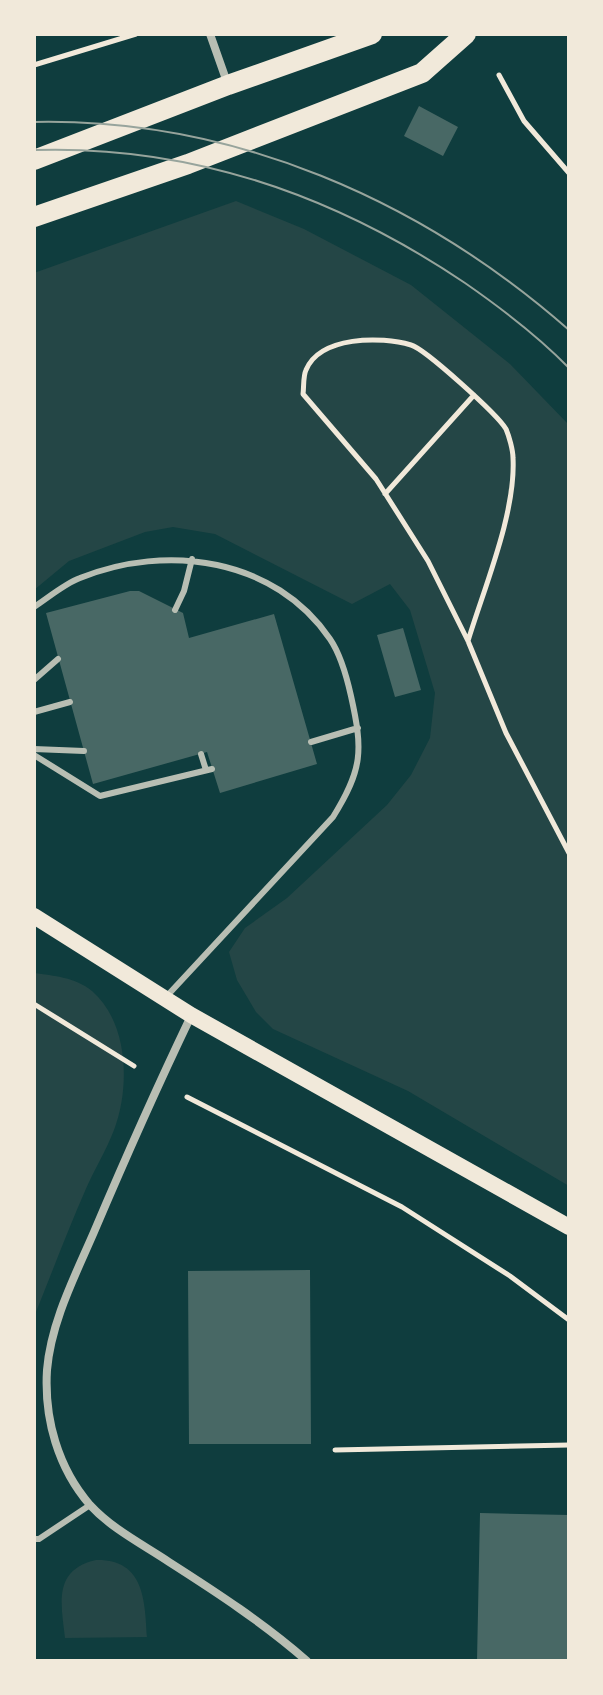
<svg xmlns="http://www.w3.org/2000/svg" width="603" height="1695" font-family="Roboto,sans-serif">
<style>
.green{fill:#244646}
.building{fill:#486865}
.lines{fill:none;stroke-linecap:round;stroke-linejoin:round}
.path{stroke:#f1e9da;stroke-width:5}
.service{stroke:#b8beb3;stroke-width:6}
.minor{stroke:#b8beb3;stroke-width:8}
.secondary{stroke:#f1e9da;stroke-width:16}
.primary{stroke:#f1e9da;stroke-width:20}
.tram{stroke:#97a49c;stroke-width:2}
</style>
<rect width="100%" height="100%" fill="#0f3d3e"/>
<path class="green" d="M 236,201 L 304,229 L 411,285 L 510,364 L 569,425 L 569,1186 L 408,1091 L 273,1029 L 256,1012 L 237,980 L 229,952 L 245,928 L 287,898 L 387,805 L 411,775 L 430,738 L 435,693 L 410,610 L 390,584 L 352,604 L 215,534 L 173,527 L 145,532 L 69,561 L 34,590 L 34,273 Z
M 34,973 C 54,976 75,977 92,991 C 129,1023 130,1088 114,1130 C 106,1151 94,1170 85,1191 C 67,1232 51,1275 34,1317 Z
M 96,1560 C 144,1559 145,1600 147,1637 L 65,1638 C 61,1603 53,1570 96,1560 Z"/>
<path class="building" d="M 419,106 L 458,127 L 443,156 L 404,136 Z
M 130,591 L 139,591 L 183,613 L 189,638 L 274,614 L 317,764 L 220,793 L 207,752 L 93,784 L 46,613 Z
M 403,628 L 421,690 L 395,697 L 377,635 Z
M 310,1270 L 311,1444 L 189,1444 L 188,1271 Z
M 480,1513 L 569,1515 L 569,1661 L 477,1661 Z"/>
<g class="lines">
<path class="path" d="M 34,65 L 136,34
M 499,75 L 524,121 L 569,173
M 385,494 L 474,395
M 468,641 C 484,588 516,513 513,458 C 513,450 509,436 506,429 C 497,414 425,349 411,345 C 381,336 320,336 306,370 C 303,376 304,387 303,394 L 376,479 L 428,561 L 468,641 L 506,733 L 569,853
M 34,1004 L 134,1066
M 187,1097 L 402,1207 L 510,1276 L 569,1320
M 335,1450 L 569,1445"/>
<path class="service" d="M 34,607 C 48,598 64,584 80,578 C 167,543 275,558 330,639 C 341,655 347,678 351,696 C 363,750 363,769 333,817 L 166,997
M 175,610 L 184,591 L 192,559
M 34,680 L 58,659
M 34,712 L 70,702
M 311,742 L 358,728
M 34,749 L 84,751
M 201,754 L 206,770
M 34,755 L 100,796 L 212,769
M 34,1539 L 39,1539 L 90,1505"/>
<path class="minor" d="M 210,34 L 228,85
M 191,1016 C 157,1087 125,1159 94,1232 C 75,1276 51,1322 47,1370 C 44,1419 58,1468 90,1505 C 112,1529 142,1544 169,1562 C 216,1592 265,1624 307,1661"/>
<path class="secondary" d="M 34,916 L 191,1015 L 569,1227"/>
<path class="primary" d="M 34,160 L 228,85 L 372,34
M 34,217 L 188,164 L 422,73 L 466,34"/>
<path class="tram" d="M 34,122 C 234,118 421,200 569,330
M 34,150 C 191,145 336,196 465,283 C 501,308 538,336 569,368"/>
</g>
<rect width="603" height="1695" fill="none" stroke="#f1e9da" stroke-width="72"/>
</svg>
